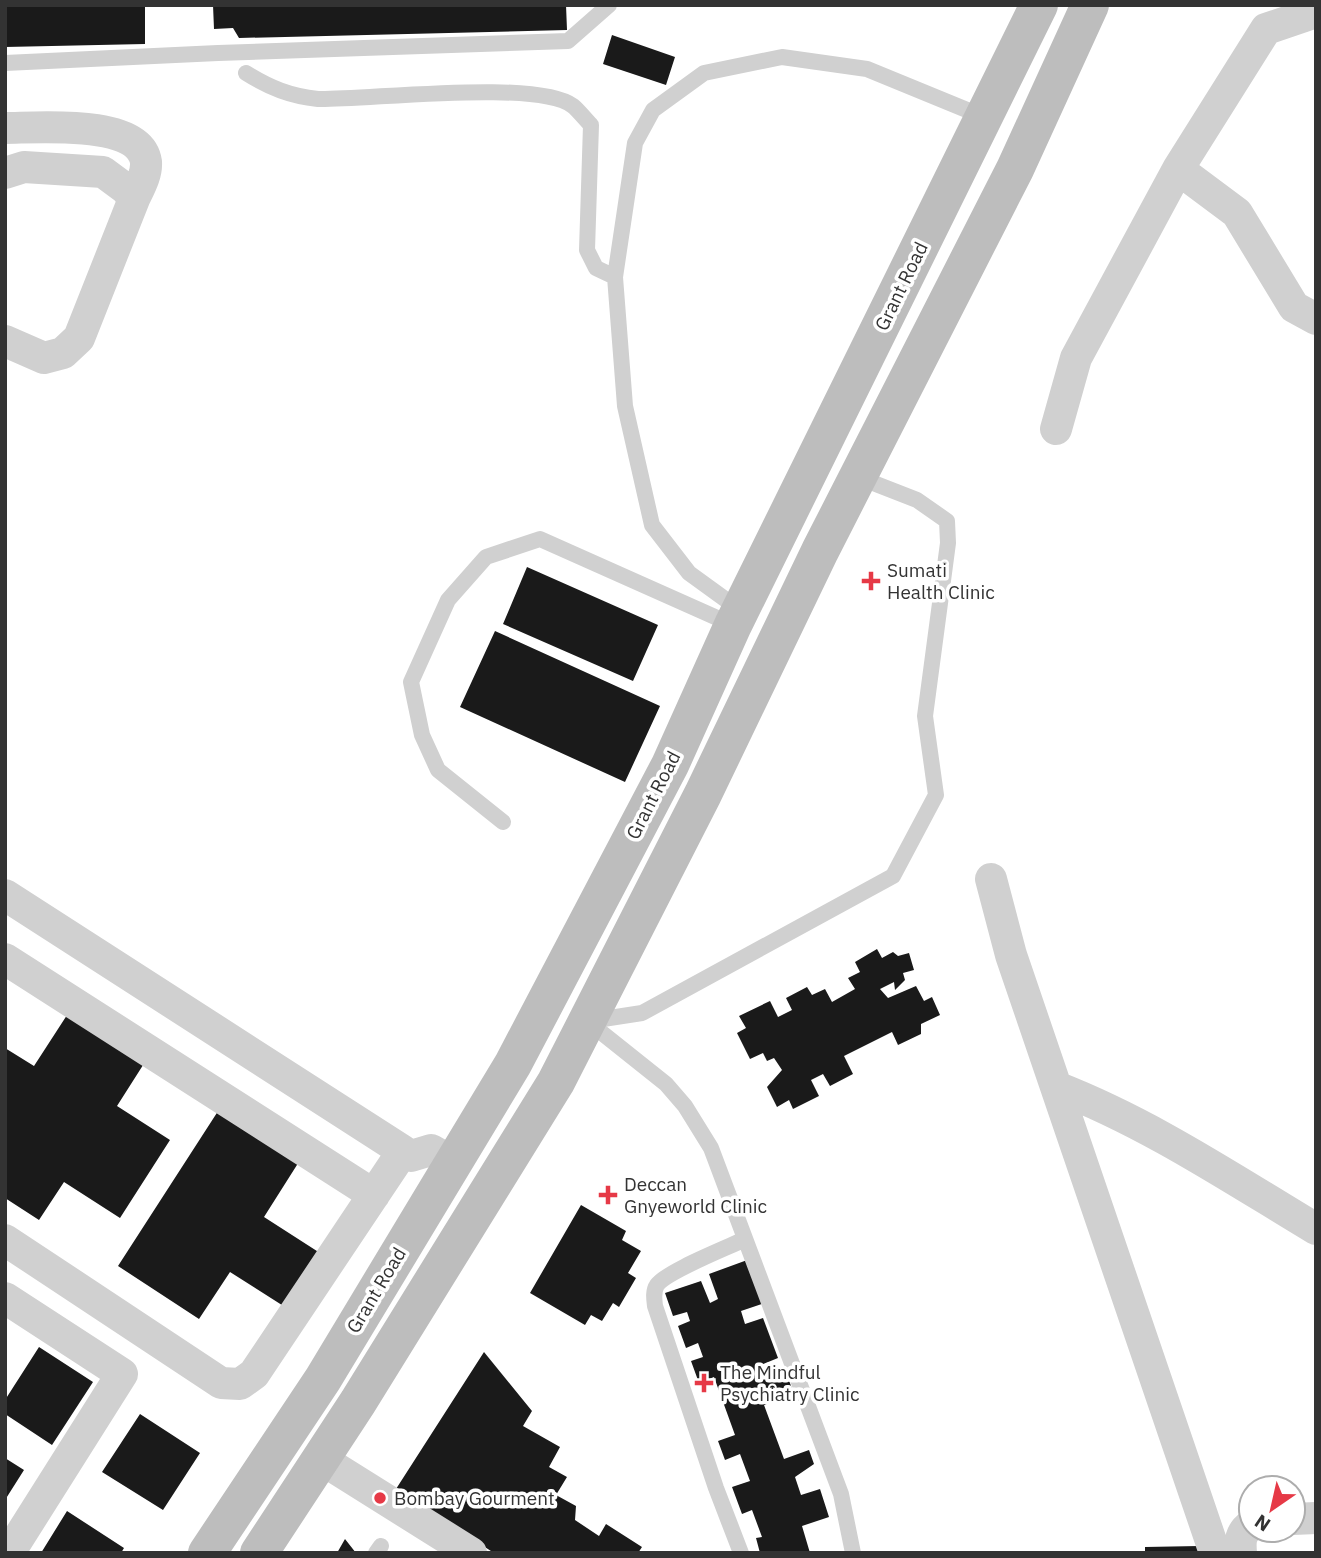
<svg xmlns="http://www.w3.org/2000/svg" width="1321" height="1558" font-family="'IBM Plex Sans',sans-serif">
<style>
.building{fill:#1a1a1a}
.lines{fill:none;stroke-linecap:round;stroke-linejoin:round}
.lane{stroke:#d0d0d0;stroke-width:16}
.street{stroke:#d0d0d0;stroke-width:32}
.secondary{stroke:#bdbdbd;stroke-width:38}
.poi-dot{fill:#e63946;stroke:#fff;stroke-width:2.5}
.labels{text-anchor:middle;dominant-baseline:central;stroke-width:7;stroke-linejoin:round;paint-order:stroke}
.street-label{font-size:19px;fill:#333;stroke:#fff}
.poi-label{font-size:19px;fill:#333;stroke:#fff;text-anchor:start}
</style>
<rect width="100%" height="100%" fill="#fff"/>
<path class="building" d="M 5,5 L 145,5 L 145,44 L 5,47 Z
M 213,5 L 566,5 L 567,30 L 239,38 L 233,28 L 214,29 Z
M 612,35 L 675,57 L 666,85 L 603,64 Z
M 527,567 L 658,625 L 633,681 L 503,624 Z
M 495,631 L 660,706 L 625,782 L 460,707 Z
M 877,949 L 882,958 L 893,952 L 898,956 L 909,953 L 914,970 L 903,973 L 905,980 L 895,990 L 894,982 L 880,989 L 888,998 L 916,986 L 924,1001 L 932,997 L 940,1015 L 921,1024 L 921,1034 L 898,1045 L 892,1032 L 844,1056 L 853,1074 L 830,1086 L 823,1074 L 811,1080 L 819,1096 L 793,1109 L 789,1100 L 777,1107 L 767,1087 L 782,1070 L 774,1058 L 767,1061 L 763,1053 L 750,1059 L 737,1033 L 746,1028 L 739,1016 L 770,1001 L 778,1017 L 792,1010 L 786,998 L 807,987 L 812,995 L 825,989 L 832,1002 L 855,989 L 848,978 L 860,972 L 855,962 Z
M 69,1012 L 145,1062 L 117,1106 L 170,1140 L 120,1218 L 64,1182 L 39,1220 L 5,1198 L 5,1048 L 34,1066 Z
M 222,1105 L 302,1157 L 264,1217 L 320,1253 L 285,1307 L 230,1272 L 199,1319 L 118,1266 Z
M 581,1205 L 626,1231 L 622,1240 L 641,1251 L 628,1273 L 636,1278 L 619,1307 L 613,1303 L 602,1321 L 591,1315 L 585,1325 L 530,1293 Z
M 750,1259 L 765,1303 L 741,1311 L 745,1324 L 763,1318 L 778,1358 L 761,1365 L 764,1374 L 784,1367 L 794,1394 L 764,1405 L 784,1459 L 809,1450 L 814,1464 L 795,1477 L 801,1495 L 820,1489 L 829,1517 L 802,1526 L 810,1553 L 760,1553 L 756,1538 L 762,1537 L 752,1510 L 742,1514 L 732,1487 L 750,1481 L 740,1454 L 725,1460 L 718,1441 L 735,1435 L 714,1377 L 699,1383 L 691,1361 L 703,1357 L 698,1343 L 686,1348 L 678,1326 L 690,1321 L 687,1312 L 673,1316 L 665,1293 L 701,1281 L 710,1303 L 718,1299 L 709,1274 Z
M 39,1347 L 93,1382 L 52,1445 L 5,1414 L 5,1400 Z
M 484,1352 L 532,1411 L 523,1426 L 560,1447 L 549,1467 L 567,1477 L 556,1495 L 576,1506 L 575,1520 L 599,1536 L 606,1524 L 642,1547 L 638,1553 L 494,1553 L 396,1489 Z
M 140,1414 L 200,1453 L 163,1510 L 102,1472 Z
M 5,1458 L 24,1470 L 5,1500 Z
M 67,1511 L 124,1548 L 121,1553 L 41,1553 Z
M 345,1539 L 356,1553 L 337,1553 Z
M 1199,1546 L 1199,1553 L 1145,1553 L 1145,1547 Z"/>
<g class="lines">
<path class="lane" d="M 5,63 L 218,53 L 568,41 L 609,5
M 246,73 C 270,88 290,96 318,99 C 369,100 537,79 573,106 C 579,111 585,119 591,125 L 587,250 L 596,268 L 615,277
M 740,610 L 689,573 L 652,525 L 625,406 L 615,277 L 635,143 L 653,110 L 704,73 L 782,57 L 867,69 L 984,117
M 503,822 L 438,770 L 422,735 L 411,682 L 448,600 L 486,557 L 540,539 L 733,625
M 587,1021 L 666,1084 L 685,1106 L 711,1148 L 841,1494 L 853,1553
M 590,1021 L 642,1013 L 893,876 L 936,795 L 925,716 L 948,543 L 947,521 L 917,500 L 858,477
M 376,1553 L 381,1546
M 741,1553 L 716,1488 L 655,1306 C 654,1298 653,1291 657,1285 C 667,1271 727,1248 745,1239"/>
<path class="street" d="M 1316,12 L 1266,29 L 1178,169 L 1237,213 L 1294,307 L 1316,319
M 5,128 C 36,128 140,118 146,162 C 147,175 139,188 134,199
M 5,173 L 24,167 L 103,172 L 126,189 L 134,199 L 79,338 L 63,353 L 44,358 L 5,341
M 1056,429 L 1076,358 L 1178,169
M 991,879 L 1011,955 L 1215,1553
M 5,895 L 403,1151
M 5,959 L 374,1195
M 1056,1087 C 1149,1123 1231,1178 1316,1229
M 5,1240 L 221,1383 L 240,1384 L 254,1374 L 403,1151 L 411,1156 L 431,1150 L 454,1163
M 5,1298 L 122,1374 L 9,1553
M 321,1459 L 471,1553
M 1293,1519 L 1316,1518
M 1241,1553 C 1240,1541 1240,1533 1251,1525"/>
<path class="secondary" d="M 207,1553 L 323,1379 L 513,1064 L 670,765 L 733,625 L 1039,5
M 259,1553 L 358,1402 L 556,1082 L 703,794 L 820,551 L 1015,169 L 1090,5"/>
</g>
<g class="poi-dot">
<path d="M867.5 570.5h7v7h7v7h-7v7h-7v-7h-7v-7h7z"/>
<path d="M604.5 1184.5h7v7h7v7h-7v7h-7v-7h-7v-7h7z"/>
<path d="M700.5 1372.5h7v7h7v7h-7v7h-7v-7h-7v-7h7z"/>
<circle cx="380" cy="1498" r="7"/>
</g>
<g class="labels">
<g class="street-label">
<text transform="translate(901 286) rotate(-64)">Grant Road</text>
<text transform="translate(653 795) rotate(-63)">Grant Road</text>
<text transform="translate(376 1290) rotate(-59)">Grant Road</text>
</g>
<g class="poi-label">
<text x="887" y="570">Sumati<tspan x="887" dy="22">Health Clinic</tspan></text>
<text x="624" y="1184">Deccan<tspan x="624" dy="22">Gnyeworld Clinic</tspan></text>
<text x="720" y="1372">The Mindful<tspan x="720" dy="22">Psychiatry Clinic</tspan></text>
<text x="394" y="1498">Bombay Gourment</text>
</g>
</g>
<rect width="1321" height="1558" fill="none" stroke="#333333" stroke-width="14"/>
<g transform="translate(1272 1509) rotate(214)"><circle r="33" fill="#ffffff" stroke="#adadad" stroke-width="2"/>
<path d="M0-5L12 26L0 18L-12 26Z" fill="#e63946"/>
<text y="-10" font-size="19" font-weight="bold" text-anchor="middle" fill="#333333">N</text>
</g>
</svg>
